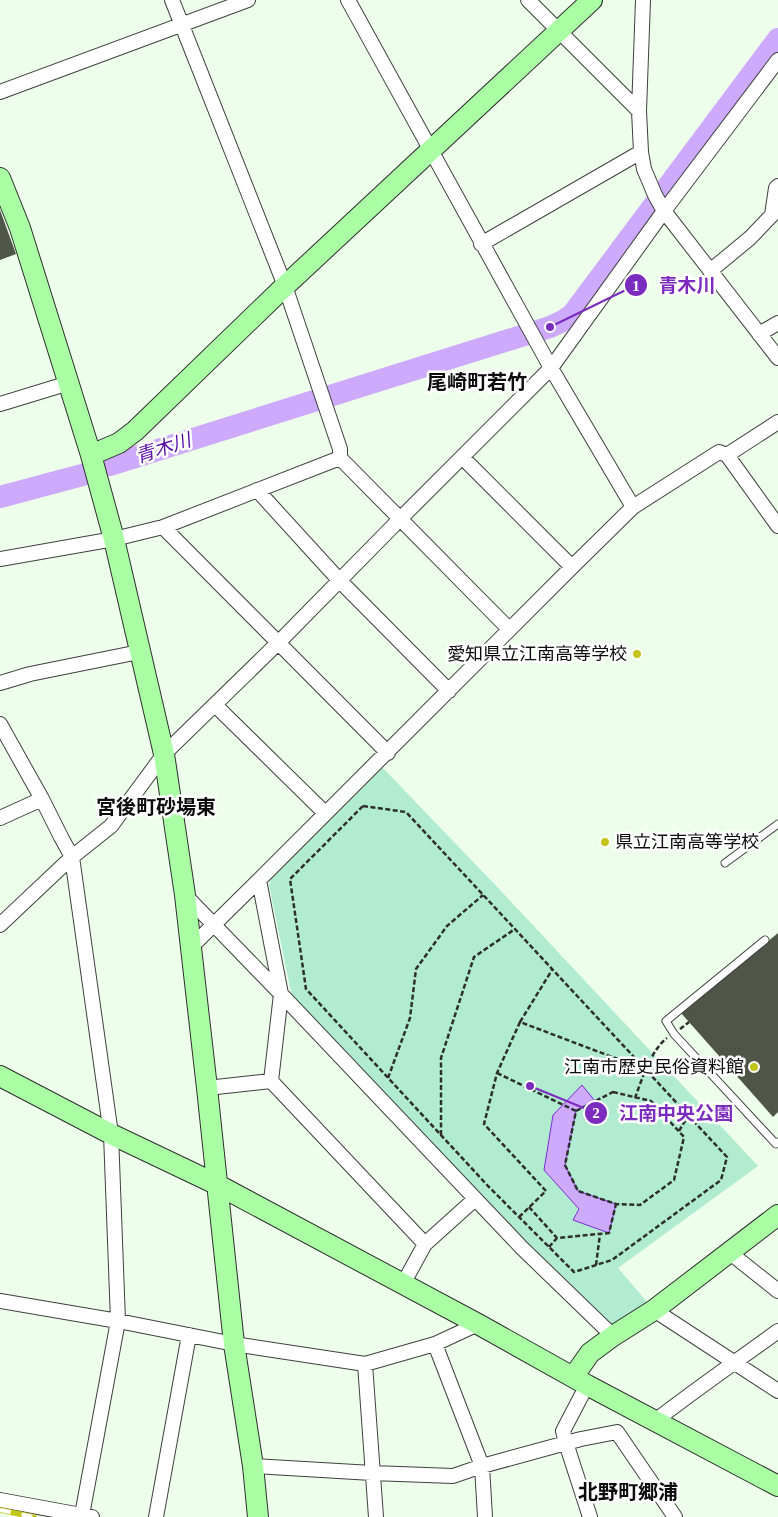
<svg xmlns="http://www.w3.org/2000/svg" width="778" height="1517" font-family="'Times New Roman','Noto Sans JP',serif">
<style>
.green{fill:#b1ecd1}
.water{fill:#cdaafb;stroke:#792cd7}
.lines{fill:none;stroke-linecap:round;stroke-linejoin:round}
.river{stroke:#cdaafb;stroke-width:22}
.building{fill:#4f5547}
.lane-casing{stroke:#3f3f3f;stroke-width:9}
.street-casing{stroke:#3f3f3f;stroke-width:16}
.secondary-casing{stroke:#2e2e2e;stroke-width:22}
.path{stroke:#2e2e2e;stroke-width:2.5;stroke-dasharray:5 2.5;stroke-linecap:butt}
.lane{stroke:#fff;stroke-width:7}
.street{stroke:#fff;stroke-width:14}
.secondary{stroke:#aaffa5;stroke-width:20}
.rail-casing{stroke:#c4c51a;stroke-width:5.5}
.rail{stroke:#fff;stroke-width:4;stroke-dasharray:11;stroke-linecap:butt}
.poi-dot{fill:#c4c51a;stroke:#fff;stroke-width:2}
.labels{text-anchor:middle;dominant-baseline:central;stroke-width:5;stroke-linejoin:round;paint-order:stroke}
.poi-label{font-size:18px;fill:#0c0c0c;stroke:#fff;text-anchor:end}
.water-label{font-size:19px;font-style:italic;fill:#580da6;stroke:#fff}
.quarter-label{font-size:20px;font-weight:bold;fill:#0c0c0c;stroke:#fff}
.leader{fill:none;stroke:#7b2cbf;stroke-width:2}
.callout-dot{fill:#7b2cbf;stroke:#fff;stroke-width:2}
.mark-label{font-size:15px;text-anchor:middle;font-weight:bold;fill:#fff}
.callout-label{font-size:19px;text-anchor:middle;font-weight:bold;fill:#7b2cbf;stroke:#fff;stroke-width:5;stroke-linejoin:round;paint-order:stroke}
</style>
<rect width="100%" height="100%" fill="#edffea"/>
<path class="green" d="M 381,766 L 501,891 L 758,1166 L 618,1268 L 654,1310 L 613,1336 L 292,997 L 269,885 L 273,873 Z"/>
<path class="water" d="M 582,1085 L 595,1101 L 576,1111 L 565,1165 L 578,1191 L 616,1204 L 609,1233 L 573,1220 L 579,1209 L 544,1170 L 553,1115 Z"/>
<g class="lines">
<path class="river" d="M 110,465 L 550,327 L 563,321 L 572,315 L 778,39
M 0,497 L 86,474"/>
</g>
<path class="building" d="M 0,210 L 16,254 L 0,260 Z
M 778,933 L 778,1112 L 773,1117 L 681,1013 Z"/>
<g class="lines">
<g class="lane-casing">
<path id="lane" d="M 725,863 L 778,824
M 765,940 L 666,1021 L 674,1034 L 776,1144 L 778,1142"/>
</g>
<g class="street-casing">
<path id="street" d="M 172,0 L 285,286 L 340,449 L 340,458 L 509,629
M 348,0 L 551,368 L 633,507
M 528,0 L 639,111
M 643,0 L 639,111 L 641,152 L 644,169 L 655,195 L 664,211 L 778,358
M 0,92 L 248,0
M 481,244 L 641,152
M 710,271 L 750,238 L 772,215 L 776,188 L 778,186
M 759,334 L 778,323
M 0,404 L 69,383
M 727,455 L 778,526
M 462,457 L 572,567 L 259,880 L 281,994 L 522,1248 L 613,1336
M 257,490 L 340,581 L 449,691
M 163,527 L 388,753
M 0,559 L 114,539 L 163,527 L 340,458
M 572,567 L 633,507 L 719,452 L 727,455 L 778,422
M 0,683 L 30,674 L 139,652
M 215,705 L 325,813
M 0,724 L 42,799 L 61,837 L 72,857 L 111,1134 L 118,1321 L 82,1515
M 0,818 L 42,799
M 185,895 L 281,994 L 271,1081 L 207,1088
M 0,925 L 72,857 L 111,826 L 164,754 L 279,642 L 400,519 L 551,368 L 664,211 L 778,60
M 190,948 L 259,880
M 271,1081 L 425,1244
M 729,1252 L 778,1291
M 403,1284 L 425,1244 L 475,1199
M 0,1301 L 118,1321 L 234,1344 L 365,1364 L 435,1344 L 478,1324
M 654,1310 L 778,1391
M 435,1344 L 482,1466 L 485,1517
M 365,1364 L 376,1517
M 587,1385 L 563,1431 L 566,1443 L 581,1439 L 617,1432 L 675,1517
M 655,1421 C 695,1390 737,1361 778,1331
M 253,1466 L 372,1473 L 453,1476 L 482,1466 L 566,1443 L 590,1517
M 0,1500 L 92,1517
M 156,1517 L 189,1335"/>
</g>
<g class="secondary-casing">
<path id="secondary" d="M 0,178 L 20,228 L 91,455 L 114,539 L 164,754 L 185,895 L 207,1088 L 234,1344 L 253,1466 L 258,1517
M 91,455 L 119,443 L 135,431 L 285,286 L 592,0
M 0,1076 L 111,1134 L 218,1185 L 478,1324 L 587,1385 L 778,1486
M 573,1377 L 590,1353 L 613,1336 L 654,1310 L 778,1215"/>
</g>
<path class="path" d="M 363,806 L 406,812 L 727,1157 L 721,1180 L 612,1260 L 574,1272 L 488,1186 L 306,989 L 290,879 Z
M 520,1022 L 552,970
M 680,1029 L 689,1022
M 497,1073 L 576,1111
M 388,1078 L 410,1018 L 416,969 L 447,926 L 483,895
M 613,1092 L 651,1101 L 684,1137 L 674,1180 L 640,1205 L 616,1204 L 578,1191 L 565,1165 L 576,1111 Z
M 635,1098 C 642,1079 651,1050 667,1038
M 679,1131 L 688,1116
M 441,1135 L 441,1058 L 474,957 L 515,929
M 529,1207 L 557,1238 L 609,1233 L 616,1204
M 519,1217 L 546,1191 L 484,1124 L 497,1073 L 520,1022 L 644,1069
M 549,1247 L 557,1238
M 596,1265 L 600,1234"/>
<use href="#lane" class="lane"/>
<use href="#street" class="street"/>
<use href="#secondary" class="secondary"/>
<g class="rail-casing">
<path id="rail" d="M 0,1510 L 34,1517"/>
</g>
<use href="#rail" class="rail"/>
</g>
<g class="poi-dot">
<circle cx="637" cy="654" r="5"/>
<circle cx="605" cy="842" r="5"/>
<circle cx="754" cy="1067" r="5"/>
</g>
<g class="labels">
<g class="poi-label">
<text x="627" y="654">愛知県立江南高等学校</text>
<text x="615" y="842" text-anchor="start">県立江南高等学校</text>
<text x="744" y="1067">江南市歴史民俗資料館</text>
</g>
<g class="water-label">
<text transform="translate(163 448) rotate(-18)">青木川</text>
</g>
<g class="quarter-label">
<text x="477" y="382">尾崎町若竹</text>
<text x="156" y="807">宮後町砂場東</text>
<text x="628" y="1492">北野町郷浦</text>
</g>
</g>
<path class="leader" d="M550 327L636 285M530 1086L596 1113"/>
<g class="callout-dot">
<circle cx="550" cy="327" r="5"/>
<circle cx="530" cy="1086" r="5"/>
<circle cx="636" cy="285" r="12"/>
<circle cx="596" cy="1113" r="12"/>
</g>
<g class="mark-label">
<text x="636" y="291">1</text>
<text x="596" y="1118">2</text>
</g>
<g class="callout-label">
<text x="687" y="292">青木川</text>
<text x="676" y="1120">江南中央公園</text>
</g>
</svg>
